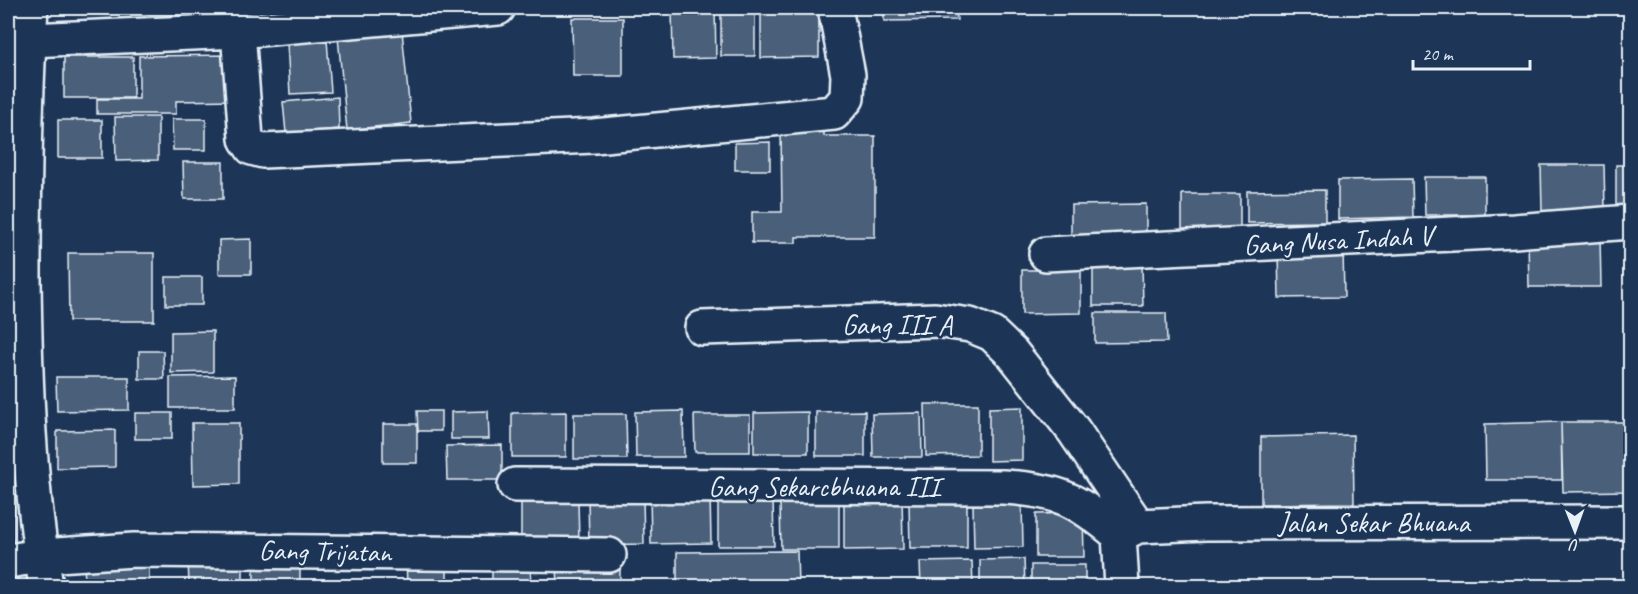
<svg xmlns="http://www.w3.org/2000/svg" width="1638" height="594" font-family="Caveat,sans-serif">
<style>
.building{fill:#495e7a;stroke:#e8f1f8;stroke-width:1.5}
.lines{fill:none;stroke-linecap:round;stroke-linejoin:round}
.minor-casing{stroke:#e8f1f8;stroke-width:38}
.tertiary-casing{stroke:#e8f1f8;stroke-width:38}
.minor{stroke:#1d3557;stroke-width:33}
.tertiary{stroke:#1d3557;stroke-width:33}
.labels{text-anchor:middle;dominant-baseline:central;stroke-width:5;stroke-linejoin:round;paint-order:stroke}
.street-label{font-size:28px;fill:#e8f1f8;stroke:#1d3557}
</style>
<rect width="100%" height="100%" fill="#1d3557"/>
<filter id="ink" filterUnits="userSpaceOnUse"><feTurbulence type="fractalNoise" baseFrequency=".0167" numOctaves="2"/><feDisplacementMap in="SourceGraphic" scale="12" xChannelSelector="R" yChannelSelector="G"/><feConvolveMatrix kernelMatrix="1 2 1 2 8 2 1 2 1" color-interpolation-filters="sRGB"/></filter>
<g filter="url(#ink)">
<path class="building" d="M 672,8 L 715,8 L 716,58 L 673,59 Z
M 721,8 L 755,8 L 755,56 L 721,56 Z
M 761,8 L 819,8 L 819,57 L 761,58 Z
M 884,8 L 956,8 L 957,20 L 884,21 Z
M 1005,8 L 1072,8 L 1072,9 L 1005,9 Z
M 572,18 L 623,18 L 623,76 L 573,76 Z
M 402,31 L 411,123 L 347,130 L 338,37 Z
M 327,40 L 331,92 L 290,94 L 287,42 Z
M 235,55 L 235,100 L 176,101 L 176,114 L 97,114 L 97,99 L 139,99 L 139,56 Z
M 64,57 L 133,57 L 133,98 L 64,98 Z
M 338,97 L 339,129 L 286,133 L 283,102 Z
M 115,117 L 158,117 L 158,160 L 116,161 Z
M 172,119 L 206,119 L 206,150 L 173,150 Z
M 58,120 L 102,120 L 102,158 L 58,158 Z
M 781,130 L 824,130 L 824,136 L 875,136 L 875,237 L 796,237 L 796,243 L 752,243 L 752,212 L 782,212 Z
M 770,142 L 770,170 L 735,170 L 735,143 Z
M 183,162 L 223,162 L 223,199 L 184,199 Z
M 1541,165 L 1604,165 L 1605,210 L 1542,211 Z
M 1616,165 L 1630,165 L 1630,205 L 1616,205 Z
M 1424,177 L 1485,177 L 1485,215 L 1425,215 Z
M 1412,179 L 1413,217 L 1338,219 L 1338,180 Z
M 1325,190 L 1325,222 L 1247,223 L 1247,191 Z
M 1182,194 L 1240,194 L 1240,229 L 1182,230 Z
M 1146,204 L 1146,242 L 1071,243 L 1071,205 Z
M 1600,237 L 1601,287 L 1529,287 L 1528,238 Z
M 251,239 L 251,274 L 219,274 L 219,240 Z
M 1343,250 L 1344,297 L 1279,298 L 1278,251 Z
M 68,253 L 154,253 L 154,321 L 69,321 Z
M 1142,264 L 1143,306 L 1093,306 L 1093,265 Z
M 1022,270 L 1081,270 L 1081,313 L 1022,314 Z
M 166,277 L 202,277 L 202,305 L 166,305 Z
M 1095,313 L 1166,313 L 1167,342 L 1095,343 Z
M 213,331 L 213,372 L 171,373 L 171,332 Z
M 139,351 L 163,351 L 164,379 L 139,379 Z
M 235,376 L 235,408 L 170,408 L 170,377 Z
M 56,377 L 129,377 L 129,410 L 57,411 Z
M 925,404 L 978,404 L 978,455 L 926,456 Z
M 1022,407 L 1022,460 L 989,461 L 989,408 Z
M 417,411 L 441,411 L 441,431 L 418,431 Z
M 488,411 L 489,439 L 451,439 L 451,412 Z
M 683,411 L 684,457 L 636,457 L 635,412 Z
M 865,411 L 865,456 L 816,456 L 816,412 Z
M 566,412 L 566,457 L 512,457 L 512,413 Z
M 808,412 L 808,453 L 754,453 L 754,413 Z
M 135,413 L 172,413 L 172,439 L 135,439 Z
M 921,413 L 922,457 L 873,457 L 872,414 Z
M 574,414 L 626,414 L 627,459 L 574,459 Z
M 694,415 L 750,415 L 750,452 L 695,452 Z
M 1561,422 L 1630,422 L 1630,491 L 1563,492 Z
M 1561,422 L 1562,480 L 1486,480 L 1485,424 Z
M 192,423 L 239,423 L 239,484 L 193,485 Z
M 383,424 L 417,424 L 417,463 L 383,463 Z
M 115,430 L 115,467 L 57,468 L 57,431 Z
M 1353,435 L 1354,503 L 1261,504 L 1261,437 Z
M 502,445 L 502,480 L 447,480 L 446,446 Z
M 8,492 L 14,492 L 14,540 L 8,540 Z
M 650,495 L 710,495 L 711,543 L 651,544 Z
M 902,496 L 903,549 L 844,550 L 844,497 Z
M 588,498 L 643,498 L 644,544 L 589,545 Z
M 773,498 L 774,546 L 718,546 L 718,499 Z
M 578,502 L 579,542 L 521,542 L 521,503 Z
M 967,502 L 967,548 L 910,548 L 909,503 Z
M 839,503 L 839,549 L 781,549 L 780,504 Z
M 973,505 L 1022,505 L 1023,547 L 974,548 Z
M 1083,513 L 1084,557 L 1036,557 L 1036,514 Z
M 797,551 L 798,586 L 677,586 L 677,552 Z
M 188,557 L 243,557 L 243,586 L 189,586 Z
M 406,557 L 447,557 L 447,586 L 407,586 Z
M 149,558 L 149,586 L 85,586 L 84,559 Z
M 1024,559 L 1025,586 L 980,586 L 980,560 Z
M 300,561 L 300,586 L 254,586 L 254,562 Z
M 530,561 L 531,586 L 492,586 L 492,562 Z
M 972,561 L 973,586 L 921,586 L 920,562 Z
M 557,565 L 620,565 L 620,586 L 558,586 Z
M 1031,565 L 1085,565 L 1085,586 L 1031,586 Z
M 8,575 L 19,575 L 18,586 L 8,586 Z"/>
<g class="lines">
<g class="minor-casing">
<path id="minor" d="M 238,31 L 246,139 L 252,148 L 263,151 L 594,136 L 834,113 L 847,98 L 848,75 L 835,8
M 29,40 L 238,31 L 498,8
M 1046,254 L 1514,231 L 1630,222
M 702,328 L 935,320 L 970,325 L 992,334 L 1013,354 L 1074,431 L 1138,526
M 515,485 L 1003,487 C 1059,490 1076,499 1119,535
M 1119,535 L 1138,526 L 1206,523 L 1630,522
M 1119,535 L 1122,586
M 8,561 L 41,556 L 134,550 L 609,555"/>
</g>
<g class="tertiary-casing">
<path id="tertiary" d="M 31,8 C 25,97 24,187 24,277 C 25,382 29,483 46,586"/>
</g>
<use href="#minor" class="minor"/>
<use href="#tertiary" class="tertiary"/>
</g>
</g>
<g class="labels">
<g class="street-label">
<text transform="translate(1338 240) rotate(-3)">Gang Nusa Indah V</text>
<text x="897" y="324">Gang III A</text>
<text x="824" y="486">Gang Sekarcbhuana III</text>
<text x="1374" y="522">Jalan Sekar Bhuana</text>
<text transform="translate(325 551) rotate(1)">Gang Trijatan</text>
</g>
</g>
<rect width="1638" height="594" fill="none" stroke="#1d3557" stroke-width="30"/>
<rect x="15" y="15" width="1608" height="564" fill="none" stroke="#e8f1f8" stroke-width="2" filter="url(#ink)"/>
<g transform="translate(1575 531) rotate(179)" stroke="#1d3557" stroke-width="4.5" paint-order="stroke">
<path d="M0-4.5L10 22L0 15L-10 22Z" fill="#e8f1f8"/>
<text y="-9" font-size="16" font-weight="bold" text-anchor="middle" fill="#e8f1f8">U</text>
</g>
<path d="M1413 60v9h117v-9" fill="none" stroke="#e8f1f8" stroke-width="3"/>
<text x="1422" y="60" font-size="18" fill="#e8f1f8" stroke="#1d3557" stroke-width="4.5" paint-order="stroke">20 m</text>
</svg>
